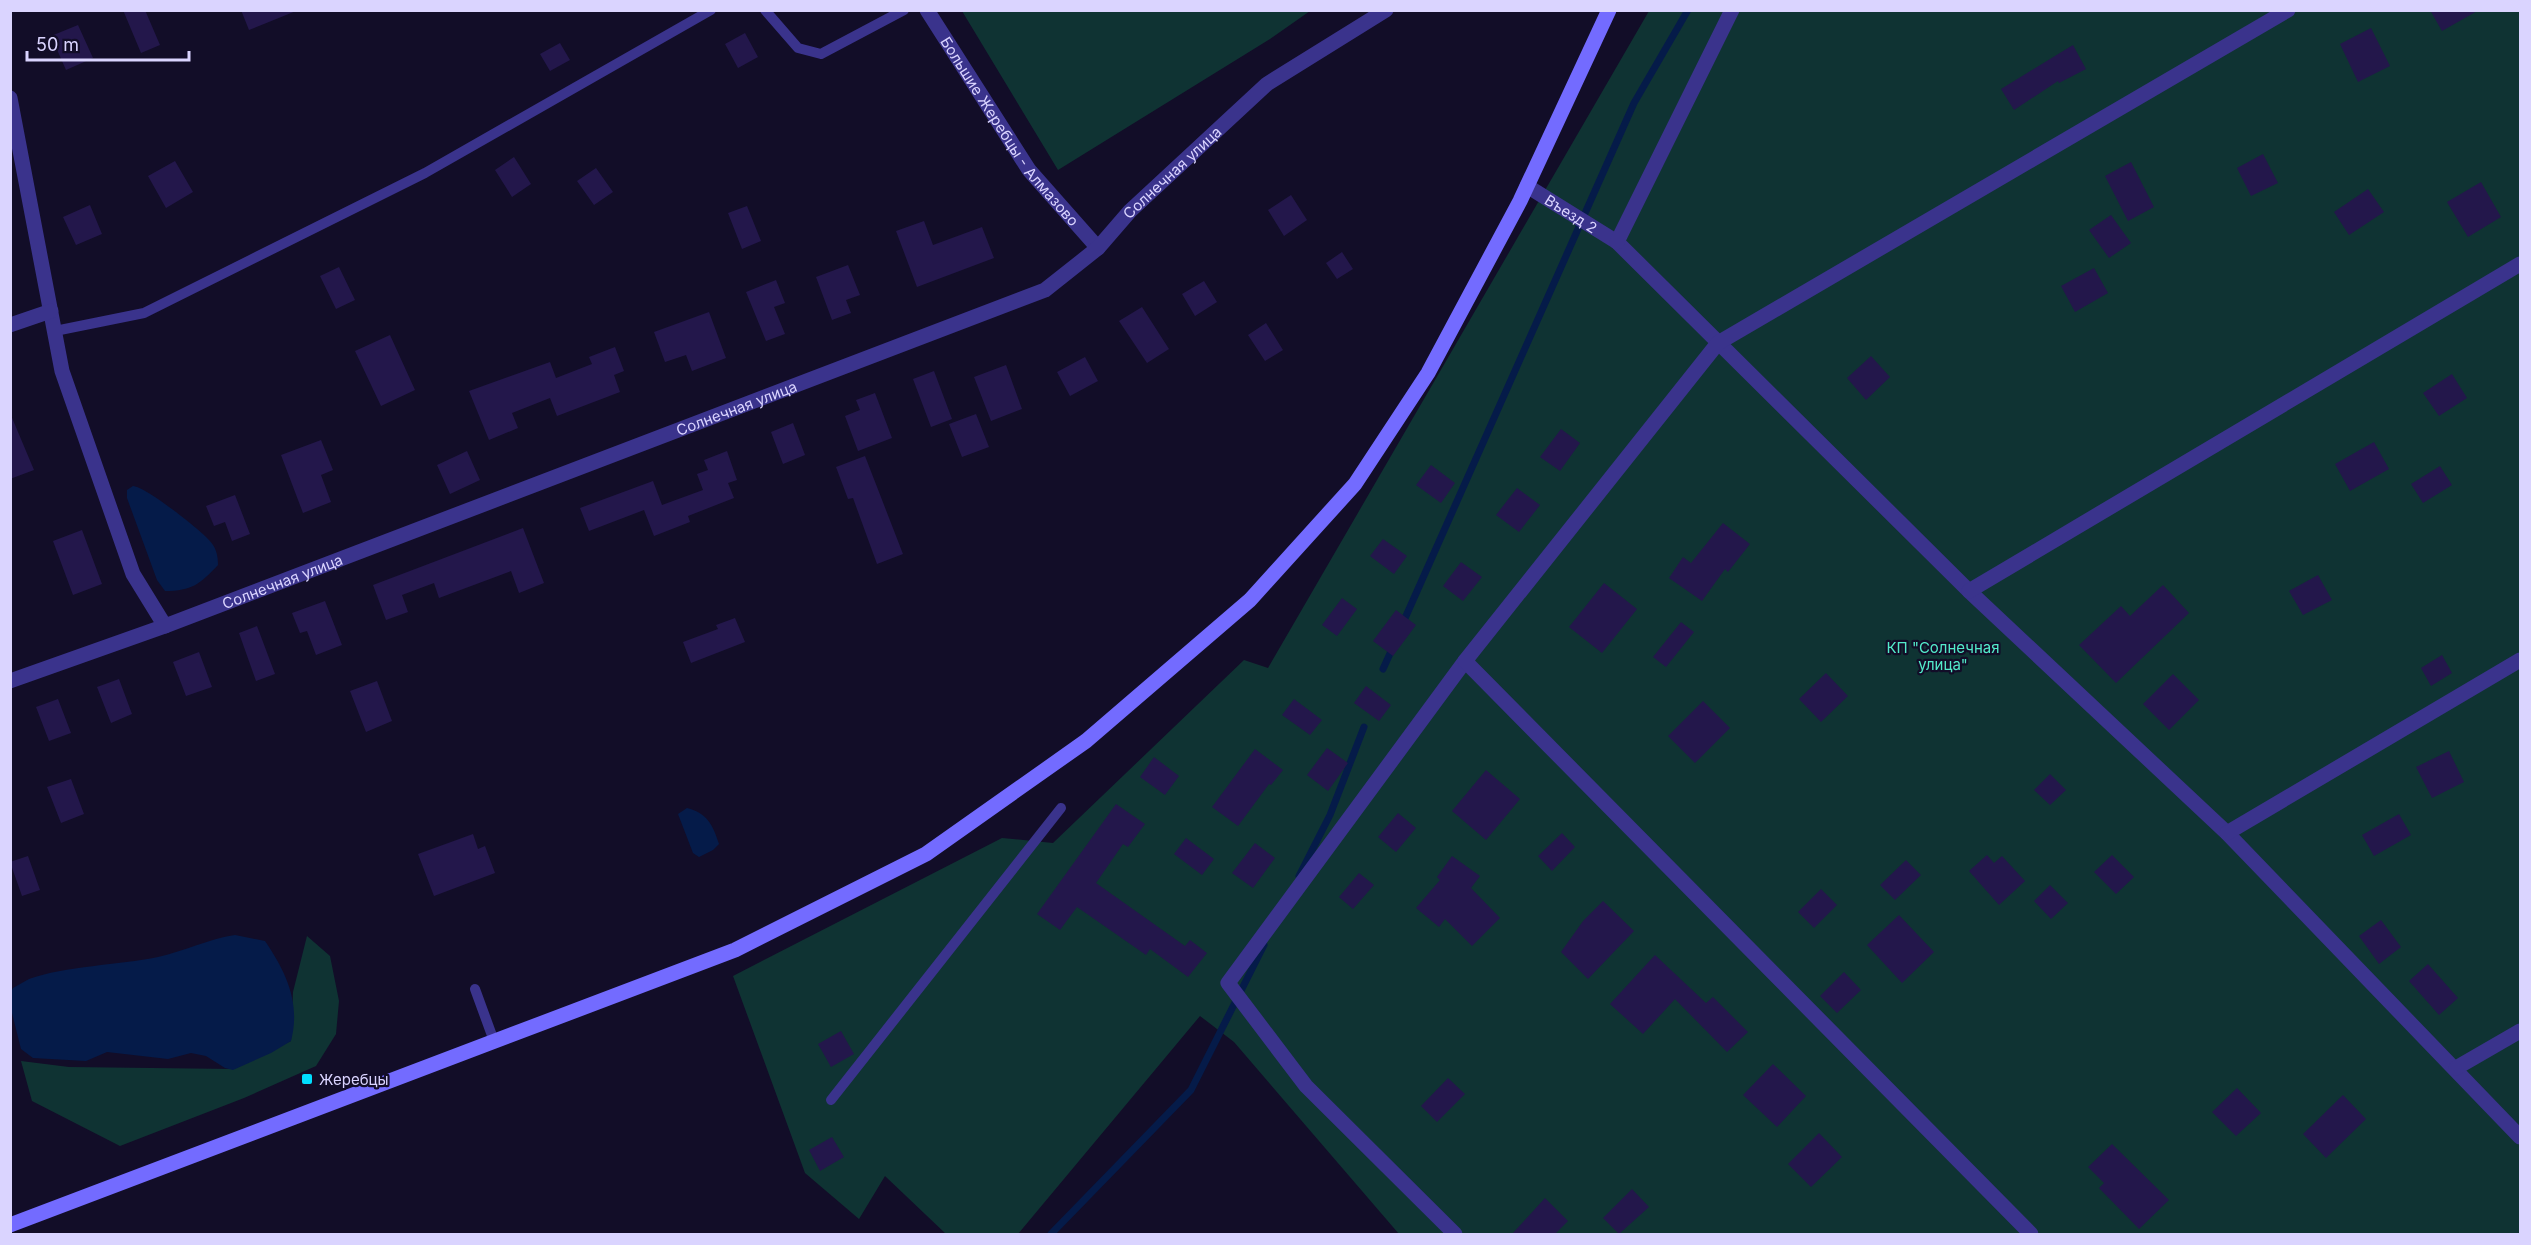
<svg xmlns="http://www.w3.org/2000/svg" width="2531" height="1245" font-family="Inter,sans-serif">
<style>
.green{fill:#0f3333}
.water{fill:#051b49}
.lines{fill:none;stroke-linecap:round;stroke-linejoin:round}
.stream{stroke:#051b49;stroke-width:7}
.building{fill:#23174b}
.service{stroke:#3a338c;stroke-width:10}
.minor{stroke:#3a338c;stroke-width:15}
.secondary{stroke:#736bff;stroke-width:15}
.poi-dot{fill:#0df;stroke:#120d28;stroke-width:2}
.labels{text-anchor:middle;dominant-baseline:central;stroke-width:4.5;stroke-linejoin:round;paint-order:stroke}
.street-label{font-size:15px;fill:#dad4ff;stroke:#120d28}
.park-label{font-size:15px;fill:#53ebca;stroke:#120d28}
.poi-label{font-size:15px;fill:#dad4ff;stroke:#120d28;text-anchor:start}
</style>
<rect width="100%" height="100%" fill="#120d28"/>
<path class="green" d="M 962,11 L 1310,11 L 1270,39 L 1058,170 Z
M 1649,11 L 2520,11 L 2520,1234 L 1399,1234 L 1234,1042 L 1200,1016 L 1018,1234 L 946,1234 L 885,1176 L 859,1219 L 805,1173 L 733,976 L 1002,838 L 1053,843 L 1244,660 L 1268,668 Z
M 307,936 L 330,956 L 339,1001 L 336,1034 L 316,1066 L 244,1098 L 120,1146 L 32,1101 L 21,1061 L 69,1067 L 233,1069 L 291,1041 L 293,992 Z"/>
<path class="water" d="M 133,486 C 146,487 198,528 209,540 C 216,547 218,555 218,565 C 200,584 192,591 165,591 L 157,580 L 127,498 L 127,490 Z
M 687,808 C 707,813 713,825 719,844 L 713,850 L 699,857 L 693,853 L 678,814 Z
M 235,935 L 265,941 C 286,972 301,1003 291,1041 L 271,1053 L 233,1070 L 225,1068 L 206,1056 L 191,1053 L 168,1059 L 107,1052 L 86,1061 L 33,1058 L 21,1049 L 10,1005 L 11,992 L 13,988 L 29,979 C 65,966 119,965 158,957 C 185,951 208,939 235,935 Z"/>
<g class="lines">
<path class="stream" d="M 1402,625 L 1634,103 L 1688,10
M 1383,669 L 1393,647
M 1299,876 L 1330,815 L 1364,727
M 1051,1234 L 1191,1090 L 1264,945"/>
</g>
<path class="building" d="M 123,10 L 145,10 L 160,45 L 141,53 Z
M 241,10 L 296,10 L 296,11 L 249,30 Z
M 2430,10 L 2479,10 L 2442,31 Z
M 78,25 L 93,58 L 66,70 L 51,36 Z
M 2371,28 L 2390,66 L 2358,82 L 2340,44 Z
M 745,33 L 758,57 L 738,68 L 725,44 Z
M 560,43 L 570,60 L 550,71 L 540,54 Z
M 2073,45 L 2086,69 L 2059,83 L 2058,81 L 2014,110 L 2001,89 Z
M 2263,154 L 2278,183 L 2251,196 L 2237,168 Z
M 514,157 L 531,184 L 512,197 L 495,170 Z
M 175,161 L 193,192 L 166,208 L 148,176 Z
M 2131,162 L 2154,207 L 2128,221 L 2105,176 Z
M 596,168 L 613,192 L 594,205 L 577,181 Z
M 2481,182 L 2501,217 L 2468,237 L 2447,202 Z
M 2368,189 L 2384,212 L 2349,235 L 2334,212 Z
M 1291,195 L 1307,220 L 1284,236 L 1268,210 Z
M 90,205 L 102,234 L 76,245 L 63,217 Z
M 747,206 L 761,241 L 742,249 L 728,213 Z
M 2111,215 L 2131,243 L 2109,258 L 2089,230 Z
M 924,221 L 933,245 L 982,227 L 994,258 L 917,287 L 896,231 Z
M 1342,252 L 1353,269 L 1337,279 L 1326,263 Z
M 848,265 L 860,295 L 846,300 L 851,313 L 832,320 L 816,277 Z
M 339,267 L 355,300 L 336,309 L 320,276 Z
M 2094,268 L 2108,293 L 2075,312 L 2061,286 Z
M 776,280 L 785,303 L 774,307 L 785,334 L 766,341 L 746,292 Z
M 1204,281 L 1217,302 L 1195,316 L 1182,294 Z
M 1142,307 L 1169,349 L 1147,363 L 1119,321 Z
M 709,312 L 726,358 L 692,371 L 686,355 L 665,362 L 654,332 Z
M 1266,323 L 1283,350 L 1265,361 L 1248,335 Z
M 390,335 L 415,390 L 381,406 L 355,351 Z
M 615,347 L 624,371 L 614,375 L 620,392 L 557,416 L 550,398 L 512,413 L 518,428 L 489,440 L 469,391 L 550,362 L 556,378 L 592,364 L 589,357 Z
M 1871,356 L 1890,377 L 1866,400 L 1847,378 Z
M 1085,357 L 1098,381 L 1070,396 L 1057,372 Z
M 1006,365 L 1022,409 L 991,421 L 974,377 Z
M 934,371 L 952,419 L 931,427 L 913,379 Z
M 2452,374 L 2467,398 L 2439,416 L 2423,393 Z
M 875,393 L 892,438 L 858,451 L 845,416 L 860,410 L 856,400 Z
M 10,413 L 34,470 L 10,479 Z
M 976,414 L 989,447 L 962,457 L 949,424 Z
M 793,423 L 805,455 L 783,464 L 771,432 Z
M 1561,429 L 1580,443 L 1560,471 L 1540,457 Z
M 321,440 L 333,470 L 321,475 L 331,502 L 303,513 L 281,455 Z
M 2374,442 L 2389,469 L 2350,491 L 2335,464 Z
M 467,451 L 480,480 L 450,494 L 437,465 Z
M 727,451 L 737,480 L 728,483 L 734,498 L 688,516 L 690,522 L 654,536 L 644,510 L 589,531 L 580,508 L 653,481 L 662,505 L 703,490 L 697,474 L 708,470 L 704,460 Z
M 865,456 L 903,554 L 877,564 L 853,498 L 848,499 L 836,467 Z
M 1431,465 L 1455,483 L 1441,503 L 1416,485 Z
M 2440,466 L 2452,485 L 2423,503 L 2411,484 Z
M 1517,488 L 1540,505 L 1519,532 L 1496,515 Z
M 235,495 L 250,534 L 232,541 L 225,522 L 214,526 L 206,506 Z
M 1723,523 L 1750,544 L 1728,572 L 1725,569 L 1702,601 L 1669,578 L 1683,557 L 1691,563 Z
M 523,528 L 544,583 L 519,593 L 511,571 L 439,598 L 434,583 L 402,595 L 408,612 L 386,620 L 373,585 Z
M 82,530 L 102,584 L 73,595 L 53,541 Z
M 1383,539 L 1407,556 L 1394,574 L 1370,556 Z
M 1461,562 L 1482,577 L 1463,601 L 1443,586 Z
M 2318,575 L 2332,600 L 2303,615 L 2289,591 Z
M 1604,583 L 1637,609 L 1602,653 L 1569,627 Z
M 2163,585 L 2189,613 L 2116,683 L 2079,645 L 2121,606 L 2130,616 Z
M 1342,598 L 1357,609 L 1337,636 L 1322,625 Z
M 325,601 L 342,645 L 316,655 L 307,631 L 300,633 L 292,613 Z
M 1396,610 L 1416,625 L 1393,656 L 1373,641 Z
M 735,618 L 745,642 L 691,663 L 683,642 L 718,629 L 716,625 Z
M 1681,622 L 1694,632 L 1666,667 L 1653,657 Z
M 257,626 L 275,674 L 256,681 L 239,633 Z
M 199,652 L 212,687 L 186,696 L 173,662 Z
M 2442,655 L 2452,673 L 2431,686 L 2421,668 Z
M 1826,673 L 1848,696 L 1821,722 L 1799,699 Z
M 2173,674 L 2199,700 L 2169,730 L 2143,704 Z
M 119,679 L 132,714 L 111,723 L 97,687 Z
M 377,681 L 392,721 L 366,732 L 350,691 Z
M 1366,686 L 1391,705 L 1379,721 L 1354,703 Z
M 58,699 L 71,733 L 49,741 L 36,707 Z
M 1294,699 L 1322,720 L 1310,735 L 1282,715 Z
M 1703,701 L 1730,728 L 1695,763 L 1668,736 Z
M 1327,748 L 1348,763 L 1328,791 L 1307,775 Z
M 1255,749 L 1283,770 L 1271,785 L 1269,784 L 1238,826 L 1212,807 Z
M 2449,751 L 2464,782 L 2432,798 L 2416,767 Z
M 1154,757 L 1179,776 L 1165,795 L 1140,777 Z
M 1486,770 L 1520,799 L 1486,840 L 1452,811 Z
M 2050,774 L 2066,790 L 2050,805 L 2034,790 Z
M 71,779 L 84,814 L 61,823 L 47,787 Z
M 1116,804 L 1145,824 L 1128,847 L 1123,844 L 1096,883 L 1185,946 L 1190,940 L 1207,953 L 1188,977 L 1150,949 L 1146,955 L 1077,907 L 1060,930 L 1037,914 Z
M 1398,813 L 1416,828 L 1396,852 L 1378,837 Z
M 2399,814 L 2411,835 L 2374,856 L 2362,835 Z
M 1562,833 L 1575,847 L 1552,871 L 1538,856 Z
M 473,834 L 478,849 L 485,846 L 495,873 L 434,896 L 418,854 Z
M 1186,838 L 1214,859 L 1202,875 L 1174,854 Z
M 1255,843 L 1275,858 L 1253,888 L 1232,873 Z
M 1987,855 L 1994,863 L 2002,856 L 2025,881 L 1999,905 L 1969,871 Z
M 2112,855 L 2134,877 L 2116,894 L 2094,872 Z
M 28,856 L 40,890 L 22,896 L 10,862 Z
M 1452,856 L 1480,876 L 1471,888 L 1500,918 L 1472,946 L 1445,919 L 1439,927 L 1416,908 L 1440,880 L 1437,877 Z
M 1906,860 L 1921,875 L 1895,900 L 1880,885 Z
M 1359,873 L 1374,885 L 1353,909 L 1339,897 Z
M 2050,885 L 2068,903 L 2051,919 L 2034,901 Z
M 1821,889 L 1837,905 L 1814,928 L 1798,912 Z
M 1603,901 L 1634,931 L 1588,979 L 1561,952 L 1583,921 Z
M 1899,915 L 1934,952 L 1902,983 L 1867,945 Z
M 2381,920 L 2401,947 L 2379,964 L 2359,936 Z
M 1655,955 L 1706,1003 L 1713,997 L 1748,1032 L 1727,1052 L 1675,999 L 1643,1034 L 1610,1004 Z
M 2428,964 L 2458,998 L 2439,1015 L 2409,981 Z
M 1844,972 L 1861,990 L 1837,1013 L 1820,996 Z
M 841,1031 L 854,1054 L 831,1067 L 818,1044 Z
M 1773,1064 L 1806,1096 L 1777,1127 L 1743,1095 Z
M 1448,1078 L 1465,1094 L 1437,1122 L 1421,1106 Z
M 2237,1088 L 2261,1113 L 2236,1136 L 2212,1112 Z
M 2343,1095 L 2366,1119 L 2326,1158 L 2303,1134 Z
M 1819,1133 L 1842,1157 L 1811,1187 L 1788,1164 Z
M 832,1137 L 844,1157 L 820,1171 L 809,1150 Z
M 2112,1144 L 2169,1200 L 2139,1229 L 2099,1188 L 2104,1183 L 2088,1167 Z
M 1632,1189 L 1649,1207 L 1619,1234 L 1603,1218 Z
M 1545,1198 L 1568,1221 L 1555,1234 L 1512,1234 Z"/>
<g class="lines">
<path class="service" d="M 765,10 L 798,48 L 821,54 L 904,10
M 55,331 L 144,313 L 425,173 L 711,10
M 475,989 L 494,1041
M 831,1100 L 1061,808"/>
<g class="minor">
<path id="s1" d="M 927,10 L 1029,170 L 1098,248"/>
<path d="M 10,98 L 62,371 L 133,574 L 165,626"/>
<path id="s2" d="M 1527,186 L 1617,242 L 1969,591 L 2227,833 L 2520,1137"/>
<path d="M 1617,242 L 1732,10"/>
<path d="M 10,325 L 51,311"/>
<path d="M 1969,591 L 2520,264"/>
<path id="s3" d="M 10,681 L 165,626 L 1045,290 L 1098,248 L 1130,211 L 1267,84 L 1386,10"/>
<path d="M 2227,833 L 2520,660"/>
<path d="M 2456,1068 L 2520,1031"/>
<path d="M 1455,1234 L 1306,1086 L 1228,983 L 1465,661"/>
<path d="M 2031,1234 L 1465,661 L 1718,343 L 2288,10"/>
</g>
<path class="secondary" d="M 10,1225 L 735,950 L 926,854 L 1086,741 L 1250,600 L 1355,484 L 1428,373 L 1520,201 L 1609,10"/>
</g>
<rect class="poi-dot" x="301" y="1073" width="12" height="12" rx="3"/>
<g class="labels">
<g class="street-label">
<text stroke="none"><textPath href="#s1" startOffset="147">Большие Жеребцы - Алмазово</textPath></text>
<text stroke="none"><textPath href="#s3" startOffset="1280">Солнечная улица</textPath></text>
<text stroke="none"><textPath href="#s2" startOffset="52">Въезд 2</textPath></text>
<text stroke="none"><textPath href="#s3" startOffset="776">Солнечная улица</textPath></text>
<text stroke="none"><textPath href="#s3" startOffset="290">Солнечная улица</textPath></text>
</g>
<g class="park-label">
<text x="1943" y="647">КП "Солнечная<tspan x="1943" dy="17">улица"</tspan></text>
</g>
<g class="poi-label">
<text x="319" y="1079">Жеребцы</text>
</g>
</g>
<rect width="2531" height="1245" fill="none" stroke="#dad4ff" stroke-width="24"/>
<path d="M27 51v9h162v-9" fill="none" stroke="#dad4ff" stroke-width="3"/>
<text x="36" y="51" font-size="18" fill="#dad4ff" stroke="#120d28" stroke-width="4.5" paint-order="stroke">50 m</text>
</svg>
